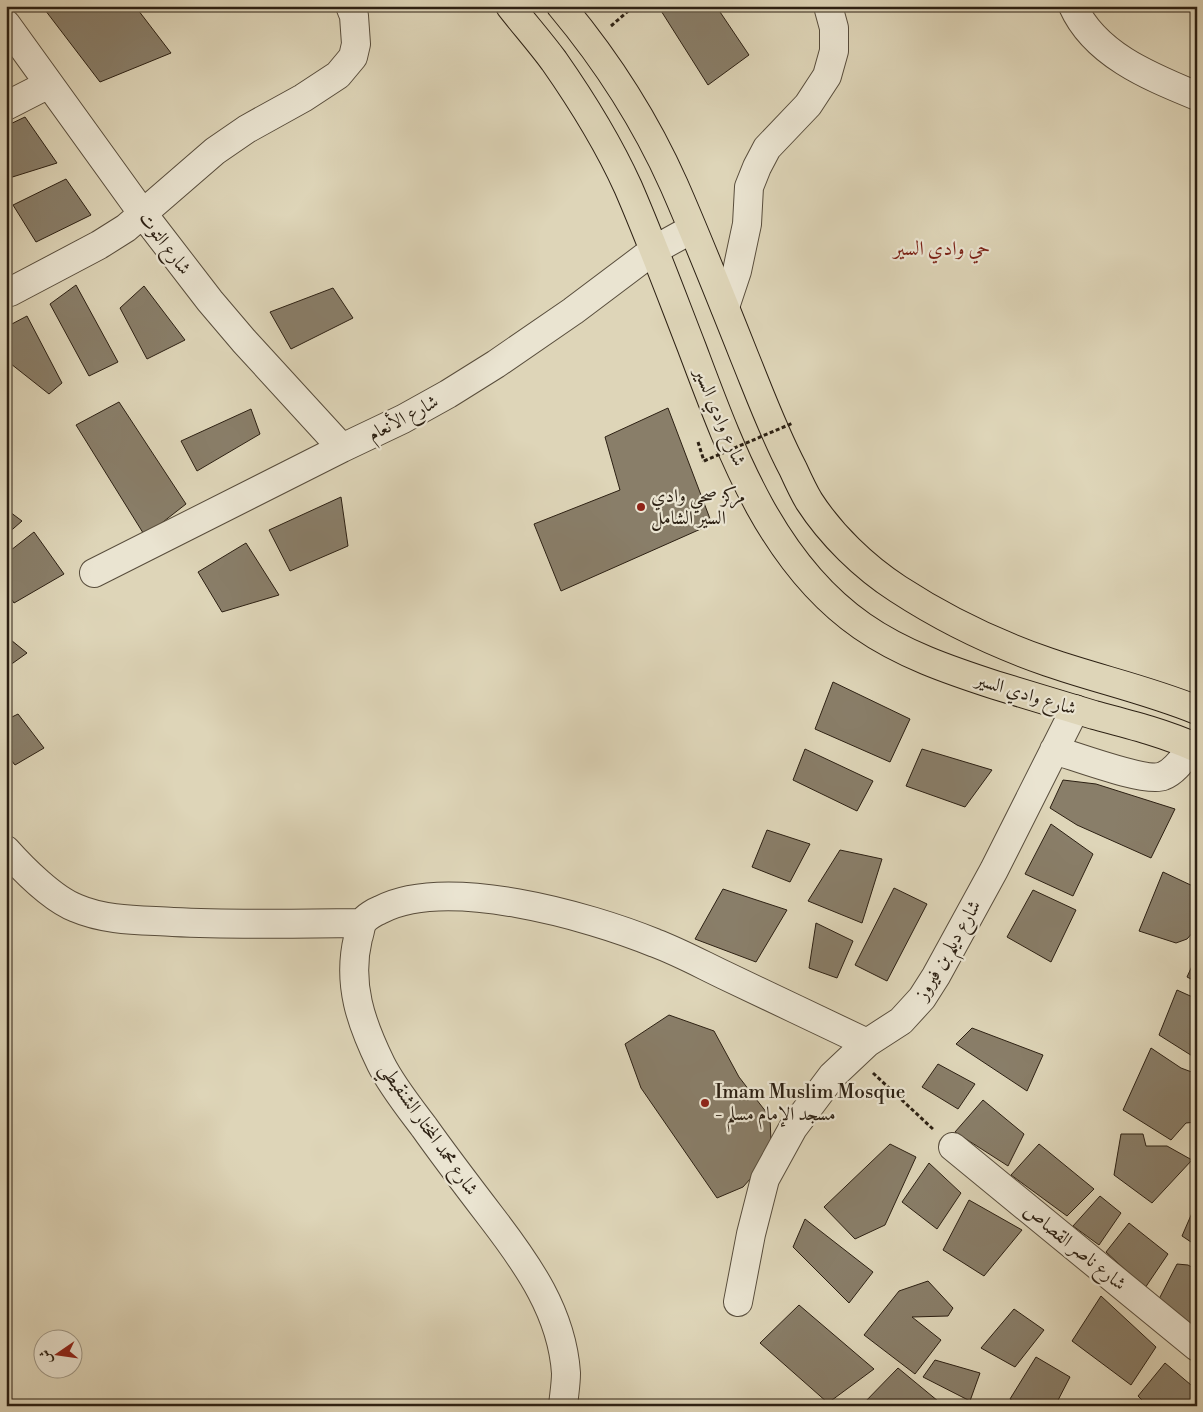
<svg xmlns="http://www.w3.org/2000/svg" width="1203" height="1412" font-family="'Libre Bodoni',Amiri,serif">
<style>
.building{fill:#897e69;stroke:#2c2013}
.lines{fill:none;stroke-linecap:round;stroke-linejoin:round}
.minor-casing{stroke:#584d3c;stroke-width:30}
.major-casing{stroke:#2c2013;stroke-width:30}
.path{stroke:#2c2013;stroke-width:3;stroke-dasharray:4 2.5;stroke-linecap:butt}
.minor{stroke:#eae4d1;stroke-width:28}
.major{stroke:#ded5b8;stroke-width:28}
.path-bridge{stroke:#2c2013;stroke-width:3;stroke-dasharray:4 2.5;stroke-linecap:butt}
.poi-dot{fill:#8f2418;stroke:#eae4d1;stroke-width:2}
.labels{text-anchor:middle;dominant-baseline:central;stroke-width:4.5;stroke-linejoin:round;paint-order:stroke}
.street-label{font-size:19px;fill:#2c2013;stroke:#eae4d1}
.poi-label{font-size:19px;fill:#2c2013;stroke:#eae4d1;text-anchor:start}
.neighbourhood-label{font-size:20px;fill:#7a1f14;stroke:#eae4d1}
</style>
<rect width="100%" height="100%" fill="#ded5b8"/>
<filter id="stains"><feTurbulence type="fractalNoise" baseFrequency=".004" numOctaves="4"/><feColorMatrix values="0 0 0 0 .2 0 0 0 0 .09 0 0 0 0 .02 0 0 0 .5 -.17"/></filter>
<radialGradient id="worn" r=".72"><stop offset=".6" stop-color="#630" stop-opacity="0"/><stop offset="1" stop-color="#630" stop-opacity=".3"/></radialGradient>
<path class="building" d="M 42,6 L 135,6 L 171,53 L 100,82 Z
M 658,6 L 716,6 L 749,55 L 708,85 Z
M 25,117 L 57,163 L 6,179 L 6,126 Z
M 66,179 L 91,215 L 36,242 L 13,205 Z
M 76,285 L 118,362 L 89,376 L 50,304 Z
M 144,286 L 185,340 L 147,359 L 120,308 Z
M 333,288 L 353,318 L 291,349 L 270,312 Z
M 27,316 L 62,383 L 49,394 L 6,360 L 6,332 L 10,325 Z
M 119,402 L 186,504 L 145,536 L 76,425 Z
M 668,408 L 712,524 L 561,591 L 534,524 L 620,490 L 605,437 Z
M 251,409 L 260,434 L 197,471 L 181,441 Z
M 341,497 L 348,546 L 290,571 L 269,530 Z
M 6,509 L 22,521 L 6,535 Z
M 34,532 L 64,574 L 14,603 L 6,591 L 6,554 Z
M 246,543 L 279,595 L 222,612 L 198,572 Z
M 6,636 L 27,653 L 6,668 Z
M 833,682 L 910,719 L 890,762 L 815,729 Z
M 18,714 L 44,748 L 15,765 L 6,754 L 6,720 Z
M 805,749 L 873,781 L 857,811 L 793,780 Z
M 922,749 L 992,770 L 965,807 L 906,786 Z
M 1063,780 L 1096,784 L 1175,809 L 1151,858 L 1077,825 L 1050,808 Z
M 1051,824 L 1093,854 L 1073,896 L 1025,874 Z
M 767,830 L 810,844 L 790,882 L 752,867 Z
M 840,850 L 882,859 L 862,923 L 808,901 Z
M 1163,872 L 1197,888 L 1197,921 L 1195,930 L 1187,939 L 1176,943 L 1139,931 Z
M 894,888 L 927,904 L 887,981 L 855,965 Z
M 723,889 L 787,910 L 756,962 L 695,939 Z
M 1033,890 L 1076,910 L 1051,962 L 1007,937 Z
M 816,923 L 853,941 L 837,978 L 809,968 Z
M 1197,955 L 1197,982 L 1187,977 Z
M 1177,990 L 1197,999 L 1197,1059 L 1159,1035 Z
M 669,1015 L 714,1031 L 739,1077 L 770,1117 L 771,1142 L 759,1169 L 743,1187 L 717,1198 L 641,1088 L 625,1044 Z
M 972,1028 L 1043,1055 L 1027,1091 L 956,1044 Z
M 1151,1048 L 1181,1068 L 1197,1074 L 1197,1122 L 1186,1123 L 1171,1140 L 1123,1110 Z
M 938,1064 L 975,1084 L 958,1109 L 922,1087 Z
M 983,1100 L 1024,1134 L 1008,1166 L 955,1132 Z
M 1121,1134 L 1143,1134 L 1146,1146 L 1167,1146 L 1192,1160 L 1152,1203 L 1114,1175 Z
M 890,1144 L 916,1157 L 885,1225 L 855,1239 L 824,1207 Z
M 1039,1144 L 1094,1189 L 1067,1216 L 1011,1175 Z
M 929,1163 L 961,1193 L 937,1229 L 902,1202 Z
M 1100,1196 L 1121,1213 L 1099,1245 L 1073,1226 Z
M 969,1200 L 1022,1230 L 984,1276 L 943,1250 Z
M 1195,1206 L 1197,1206 L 1197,1246 L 1182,1236 Z
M 805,1219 L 873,1272 L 849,1303 L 793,1247 Z
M 1129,1223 L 1168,1254 L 1145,1288 L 1106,1252 Z
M 1177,1264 L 1188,1265 L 1197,1270 L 1197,1339 L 1159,1299 Z
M 928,1281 L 953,1308 L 948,1316 L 912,1317 L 941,1340 L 915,1374 L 864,1335 L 899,1291 Z
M 1101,1296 L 1156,1347 L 1131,1385 L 1072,1341 Z
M 799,1305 L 874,1369 L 828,1403 L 760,1343 Z
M 1014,1309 L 1044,1330 L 1015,1367 L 981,1348 Z
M 1036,1357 L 1070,1377 L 1055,1406 L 1022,1406 L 1010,1399 Z
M 935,1360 L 980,1373 L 970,1401 L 923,1377 Z
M 1165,1363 L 1197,1390 L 1197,1406 L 1148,1406 L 1138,1396 Z
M 898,1368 L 944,1406 L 861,1406 Z"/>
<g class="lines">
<g class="minor-casing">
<path id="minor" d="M 1073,6 C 1095,55 1151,77 1197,96
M 6,24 L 143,214 L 210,301 L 244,341 L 342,448
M 6,106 L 49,84
M 10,292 L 99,245 L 126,228 L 215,151 L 247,129 L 303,98 L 338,75 L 353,57 L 356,44 L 354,16 L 350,6
M 725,307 L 737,271 L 747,224 L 749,187 L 757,167 L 767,148 L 808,105 L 827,76 L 834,51 L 834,28 L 828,6
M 94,573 L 342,448 L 403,419 L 448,394 L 496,364 L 573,311 L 654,250 L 692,229
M 1054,750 C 1075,756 1146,783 1163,776 C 1176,771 1184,757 1193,746
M 6,850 C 23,869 53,899 76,908 C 106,921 141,920 173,922 C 236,925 299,924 362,923
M 953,1147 L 1197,1347
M 738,1302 L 751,1234 L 765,1179 L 793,1128 L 832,1076 L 867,1043 L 901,1021 L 922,998 L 936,976 L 994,870 L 1075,709
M 563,1406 C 564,1395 566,1384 566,1373 C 562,1313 528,1265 492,1218 C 469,1188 446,1158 424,1127 C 409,1107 392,1086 381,1064 C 361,1023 347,984 358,938 C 360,934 360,926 363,922 C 366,917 375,912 380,910 C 446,875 589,916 655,943 C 679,952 701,964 724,975 C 772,998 819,1020 867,1043"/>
</g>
<g class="major-casing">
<path id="major" d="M 510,6 C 524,24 540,42 554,61 C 582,101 608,143 628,187 C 651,240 671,294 692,348 C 730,449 770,562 862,626 C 902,654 949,670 995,685 C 1028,695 1061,705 1094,715 C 1128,724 1164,733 1197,748
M 561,6 C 607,61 645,120 674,185 C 699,242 722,300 745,358 C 760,395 774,433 793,469 C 798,480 803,491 809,501 C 831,535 864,567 898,589 C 944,619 996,644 1048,662 C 1097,679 1148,690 1197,710"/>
</g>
<path class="path" d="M 611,26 L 634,6
M 698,442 L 704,461
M 873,1073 L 934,1130"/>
<use href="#minor" class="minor"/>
<use href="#major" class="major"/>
<path class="path-bridge" d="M 704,461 L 793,423"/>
</g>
<g class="poi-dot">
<circle cx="641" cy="507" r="5"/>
<circle cx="705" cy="1103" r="5"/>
</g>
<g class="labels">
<g class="street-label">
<text transform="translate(165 243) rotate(53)">شارع التوت</text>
<text transform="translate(720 417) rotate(67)">شارع وادي السير</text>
<text transform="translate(403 418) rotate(-28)">شارع الأنعام</text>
<text transform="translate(1026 694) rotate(17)">شارع وادي السير</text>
<text transform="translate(948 950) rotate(-60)">شارع ديلم بن فيروز</text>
<text transform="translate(429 1129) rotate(55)">شارع محمد المختار الشنقيطي</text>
<text transform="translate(1075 1247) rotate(39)">شارع ناصر القصاص</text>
</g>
<g class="poi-label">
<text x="651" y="496">مركز صحي وادي<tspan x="651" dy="22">السير الشامل</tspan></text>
<text x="715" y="1092">Imam Muslim Mosque<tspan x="715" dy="22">- مسجد الإمام مسلم</tspan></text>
</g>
<g class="neighbourhood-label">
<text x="942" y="249">حي وادي السير</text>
</g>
</g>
<rect width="1203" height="1412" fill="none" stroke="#ded5b8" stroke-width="25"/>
<rect x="8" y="8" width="1188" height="1397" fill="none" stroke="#2c2013" stroke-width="2.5"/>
<rect x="12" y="12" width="1178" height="1387" fill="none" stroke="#2c2013"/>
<g transform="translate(58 1354) rotate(257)"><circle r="24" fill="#eae4d1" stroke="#9e9685"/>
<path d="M0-4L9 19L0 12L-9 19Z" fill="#8f2418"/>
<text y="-8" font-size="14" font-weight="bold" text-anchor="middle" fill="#2c2013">ش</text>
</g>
<rect width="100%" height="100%" filter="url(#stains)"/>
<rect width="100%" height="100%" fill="url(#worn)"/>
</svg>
